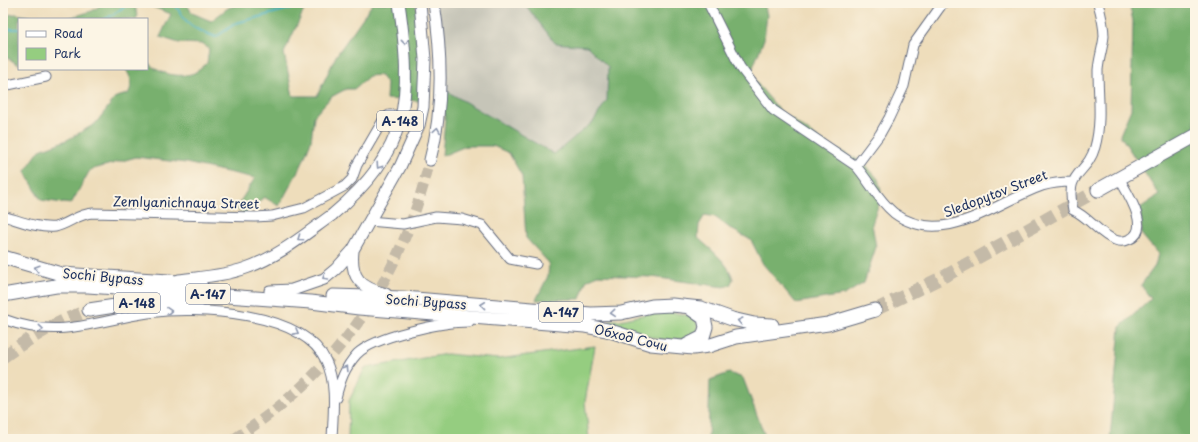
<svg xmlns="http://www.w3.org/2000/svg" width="1198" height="442" font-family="'Playpen Sans',sans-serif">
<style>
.industrial{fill:#c6c5b8}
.green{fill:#95cd80;stroke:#587e6f}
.forest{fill:#78b06e;stroke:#4a7066}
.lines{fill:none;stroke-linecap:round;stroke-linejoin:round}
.stream{stroke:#41aebf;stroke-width:2}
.major-tunnel{stroke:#c4baa8;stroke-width:11;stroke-dasharray:11 5.5;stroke-linecap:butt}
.highway-tunnel{stroke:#c4baa8;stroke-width:13;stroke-dasharray:13 6;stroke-linecap:butt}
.minor-casing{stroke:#656c7f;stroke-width:11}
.major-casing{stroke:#656c7f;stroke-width:13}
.highway-casing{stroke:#656c7f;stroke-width:15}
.minor{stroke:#fff;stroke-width:9}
.major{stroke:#fff;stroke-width:11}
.highway{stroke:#fff;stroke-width:13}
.major-bridge-casing{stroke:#656c7f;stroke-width:13;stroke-linecap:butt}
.major-bridge{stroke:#fff;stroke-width:11}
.oneway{stroke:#8d97ae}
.labels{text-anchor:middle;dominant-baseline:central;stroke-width:4;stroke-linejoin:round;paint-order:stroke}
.shield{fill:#fcf5e5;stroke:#5e6a86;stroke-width:1}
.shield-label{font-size:12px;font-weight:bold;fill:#1b2f5e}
.street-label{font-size:13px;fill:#1b2f5e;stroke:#fcf5e5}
</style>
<rect width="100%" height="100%" fill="#fcf5e5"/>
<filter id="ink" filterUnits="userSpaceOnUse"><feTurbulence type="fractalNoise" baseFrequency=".025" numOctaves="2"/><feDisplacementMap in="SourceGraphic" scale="8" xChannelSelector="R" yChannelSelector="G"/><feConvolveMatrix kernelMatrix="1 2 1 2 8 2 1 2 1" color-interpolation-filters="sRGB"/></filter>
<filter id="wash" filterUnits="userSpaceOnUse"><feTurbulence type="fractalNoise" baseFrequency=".012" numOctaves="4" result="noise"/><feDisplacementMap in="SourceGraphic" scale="16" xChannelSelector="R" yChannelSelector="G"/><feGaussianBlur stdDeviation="0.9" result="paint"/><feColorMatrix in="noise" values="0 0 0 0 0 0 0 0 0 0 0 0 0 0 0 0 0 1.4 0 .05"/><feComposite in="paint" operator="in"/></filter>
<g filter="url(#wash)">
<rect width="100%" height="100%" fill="#edb"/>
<path class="industrial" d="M 434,3 L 524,3 L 555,43 L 587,46 L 608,67 L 607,100 L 593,122 L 554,154 L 443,89 Z"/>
<path class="green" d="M 668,312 C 681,314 707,315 695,336 L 687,339 L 676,339 L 676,341 L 659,339 L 639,334 L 610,323 L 611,320 L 620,320 L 647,314 Z
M 595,346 L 585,402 L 589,439 L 348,439 L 349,401 L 365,368 L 447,354 L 498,359 Z"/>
<path class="forest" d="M 104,3 L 135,3 L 137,17 L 136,19 L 66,19 L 92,11 Z
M 149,3 L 186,3 L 192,13 L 211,21 L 228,8 L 242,3 L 312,3 L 304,10 L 284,53 L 293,96 L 317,96 L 336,56 L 373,3 L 415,3 L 424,38 L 419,101 L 386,99 L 387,84 L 380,75 L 369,76 L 354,89 L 346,89 L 331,97 L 314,116 L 311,141 L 302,164 L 279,206 L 264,197 L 245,214 L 236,208 L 255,178 L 186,163 L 136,157 L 90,170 L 71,204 L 41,200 L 25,171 L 40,150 L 67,140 L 95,124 L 116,97 L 128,94 C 134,83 131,79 126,69 L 147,69 L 147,61 C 155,73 177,78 191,74 C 196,73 203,67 207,63 L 209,49 L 203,44 L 179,43 L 160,37 L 171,14 L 150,6 Z
M 524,3 L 767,3 L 765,7 L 767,15 L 764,39 L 752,70 L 755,81 L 781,112 L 828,145 L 863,162 L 878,179 L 881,191 L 879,203 L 872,224 L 876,247 L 864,283 L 844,295 L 796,303 L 763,264 L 751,240 L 731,229 L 715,217 L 705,215 L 699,225 L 698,238 C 711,250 728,262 733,279 L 730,285 L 724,287 L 652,277 L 597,275 L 586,281 L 580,299 L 536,300 L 548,276 L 549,263 L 526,238 L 522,176 L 509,153 L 493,146 L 466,146 L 442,156 L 445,120 L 443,89 L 554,154 L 593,122 L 607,100 L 608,67 L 587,46 L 555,43 Z
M 1129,3 L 1195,3 L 1195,439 L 1110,439 L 1120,327 L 1151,299 L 1141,285 L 1155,266 L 1158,254 L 1142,235 L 1140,208 L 1159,195 L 1120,135 L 1131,109 L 1133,21 Z
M 16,14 L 41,19 L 19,19 L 19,65 L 3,55 L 3,15 Z
M 729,373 L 743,378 L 766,439 L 708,439 L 710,380 Z"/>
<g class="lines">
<path class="stream" d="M 170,3 L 175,4 C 188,27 192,28 216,37 L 236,23 L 293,8 L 298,3
M 105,19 C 115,15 121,7 132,3
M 3,29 L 19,29"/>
</g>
</g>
<g filter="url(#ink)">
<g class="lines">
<path class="major-tunnel" d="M 234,439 C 338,372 401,280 430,160"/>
<path class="highway-tunnel" d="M 875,310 L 947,275 L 1098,190
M 3,357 C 31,337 57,322 89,310"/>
<g class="minor-casing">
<path id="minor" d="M 708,3 L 740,67 L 773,110 L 856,166
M 943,3 L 913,45 L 904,86 L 889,118 L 880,134 L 856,166 C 869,181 878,200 894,213 C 943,249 996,202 1042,186 C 1052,183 1062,182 1072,182
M 1098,3 C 1101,14 1104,25 1104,36 C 1103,47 1099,58 1098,70 C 1098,95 1102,122 1095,147 C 1087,176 1064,170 1073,210 C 1089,217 1100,235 1115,240 C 1120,242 1126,241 1130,239 C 1152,229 1126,191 1119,178
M 3,86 L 46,77
M 3,216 C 18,220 39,229 55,227 C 69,224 77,214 93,213 L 255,217 L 272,216 L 304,208 L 345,186 L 352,179 L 357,165 L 382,122 L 389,115 L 421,115
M 369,221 L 403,224 L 436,217 L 462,219 L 482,225 L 510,259 L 536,264
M 3,319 C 59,340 94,321 148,313 C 196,306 303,311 326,361 C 337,384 333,414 332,439
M 336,398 C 340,381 345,367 357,354 C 375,336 443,322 469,322"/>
</g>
<g class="major-casing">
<path id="major" d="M 430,160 C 444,109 442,55 434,3
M 353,251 C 350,278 361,288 386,294
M 179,280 C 201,277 224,276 246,268 C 278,257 304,235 332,215
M 270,291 L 292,290 L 324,279 L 336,269 L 353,250 L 400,167 L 419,125 L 423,107 L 425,59 L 420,3"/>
</g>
<g class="highway-casing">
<path id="highway" d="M 1098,190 L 1195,136
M 3,257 L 61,274 L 169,281 L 201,286
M 3,295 L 56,286 L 88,286 L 311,302 L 359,308 L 585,326 L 607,330 L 651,344 L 693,348 L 708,346 L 736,337 L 828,324 L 875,310
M 333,296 L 404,298 L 591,314 L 621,313 L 652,306 L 672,305 L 701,308 L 732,319 L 754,324 L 772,325
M 89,310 C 125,304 161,300 198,302
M 687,345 L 703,337 L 706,327 L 704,318 L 691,309"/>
</g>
<use href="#minor" class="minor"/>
<use href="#major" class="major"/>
<use href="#highway" class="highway"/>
<g class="major-bridge-casing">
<path id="major-bridge" d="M 332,215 C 410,149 413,100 399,3"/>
</g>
<use href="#major-bridge" class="major-bridge"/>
</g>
<defs><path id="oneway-chevron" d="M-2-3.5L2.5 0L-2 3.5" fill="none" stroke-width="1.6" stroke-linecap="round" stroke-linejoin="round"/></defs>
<g class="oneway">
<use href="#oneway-chevron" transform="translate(405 42) rotate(84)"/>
<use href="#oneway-chevron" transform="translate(437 130) rotate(-81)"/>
<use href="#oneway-chevron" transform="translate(379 166) rotate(123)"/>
<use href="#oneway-chevron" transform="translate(300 238) rotate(145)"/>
<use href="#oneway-chevron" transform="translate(37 268) rotate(-163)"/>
<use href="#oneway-chevron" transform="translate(325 277) rotate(149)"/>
<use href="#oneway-chevron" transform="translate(483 305) rotate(-174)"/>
<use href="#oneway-chevron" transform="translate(169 311) rotate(-3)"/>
<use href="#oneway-chevron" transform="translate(613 313) rotate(175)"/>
<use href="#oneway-chevron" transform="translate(740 321) rotate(-166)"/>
<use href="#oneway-chevron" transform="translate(41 329) rotate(5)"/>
<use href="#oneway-chevron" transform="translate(296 332) rotate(29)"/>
<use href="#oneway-chevron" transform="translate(346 368) rotate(-58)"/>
</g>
</g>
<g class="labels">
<g class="shield">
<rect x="377" y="111" width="46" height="20" rx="3"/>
<rect x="186" y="284" width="44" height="20" rx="3"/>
<rect x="114" y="293" width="46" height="20" rx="3"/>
<rect x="539" y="302" width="44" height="20" rx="3"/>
</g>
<g class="shield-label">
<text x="400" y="121">А-148</text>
<text x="208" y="294">А-147</text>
<text x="137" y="303">А-148</text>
<text x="561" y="312">А-147</text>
</g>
<g class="street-label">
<text transform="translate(995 193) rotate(-21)">Sledopytov Street</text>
<text transform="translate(186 202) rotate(1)">Zemlyanichnaya Street</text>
<text transform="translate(103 276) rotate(5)">Sochi Bypass</text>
<text transform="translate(426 301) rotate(4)">Sochi Bypass</text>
<text transform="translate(631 337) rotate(14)">Обход Сочи</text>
</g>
</g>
<rect width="1198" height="442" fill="none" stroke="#fcf5e5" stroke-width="16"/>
<rect x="18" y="18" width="130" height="52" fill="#fcf5e5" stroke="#a2a6af"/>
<rect x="26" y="31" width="20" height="6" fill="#ffffff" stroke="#a2a6af"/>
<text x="54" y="38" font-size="12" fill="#1b2f5e">Road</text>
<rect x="26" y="48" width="20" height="12" fill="#95cd80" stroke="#a2a6af"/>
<text x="54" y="58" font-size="12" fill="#1b2f5e">Park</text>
</svg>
